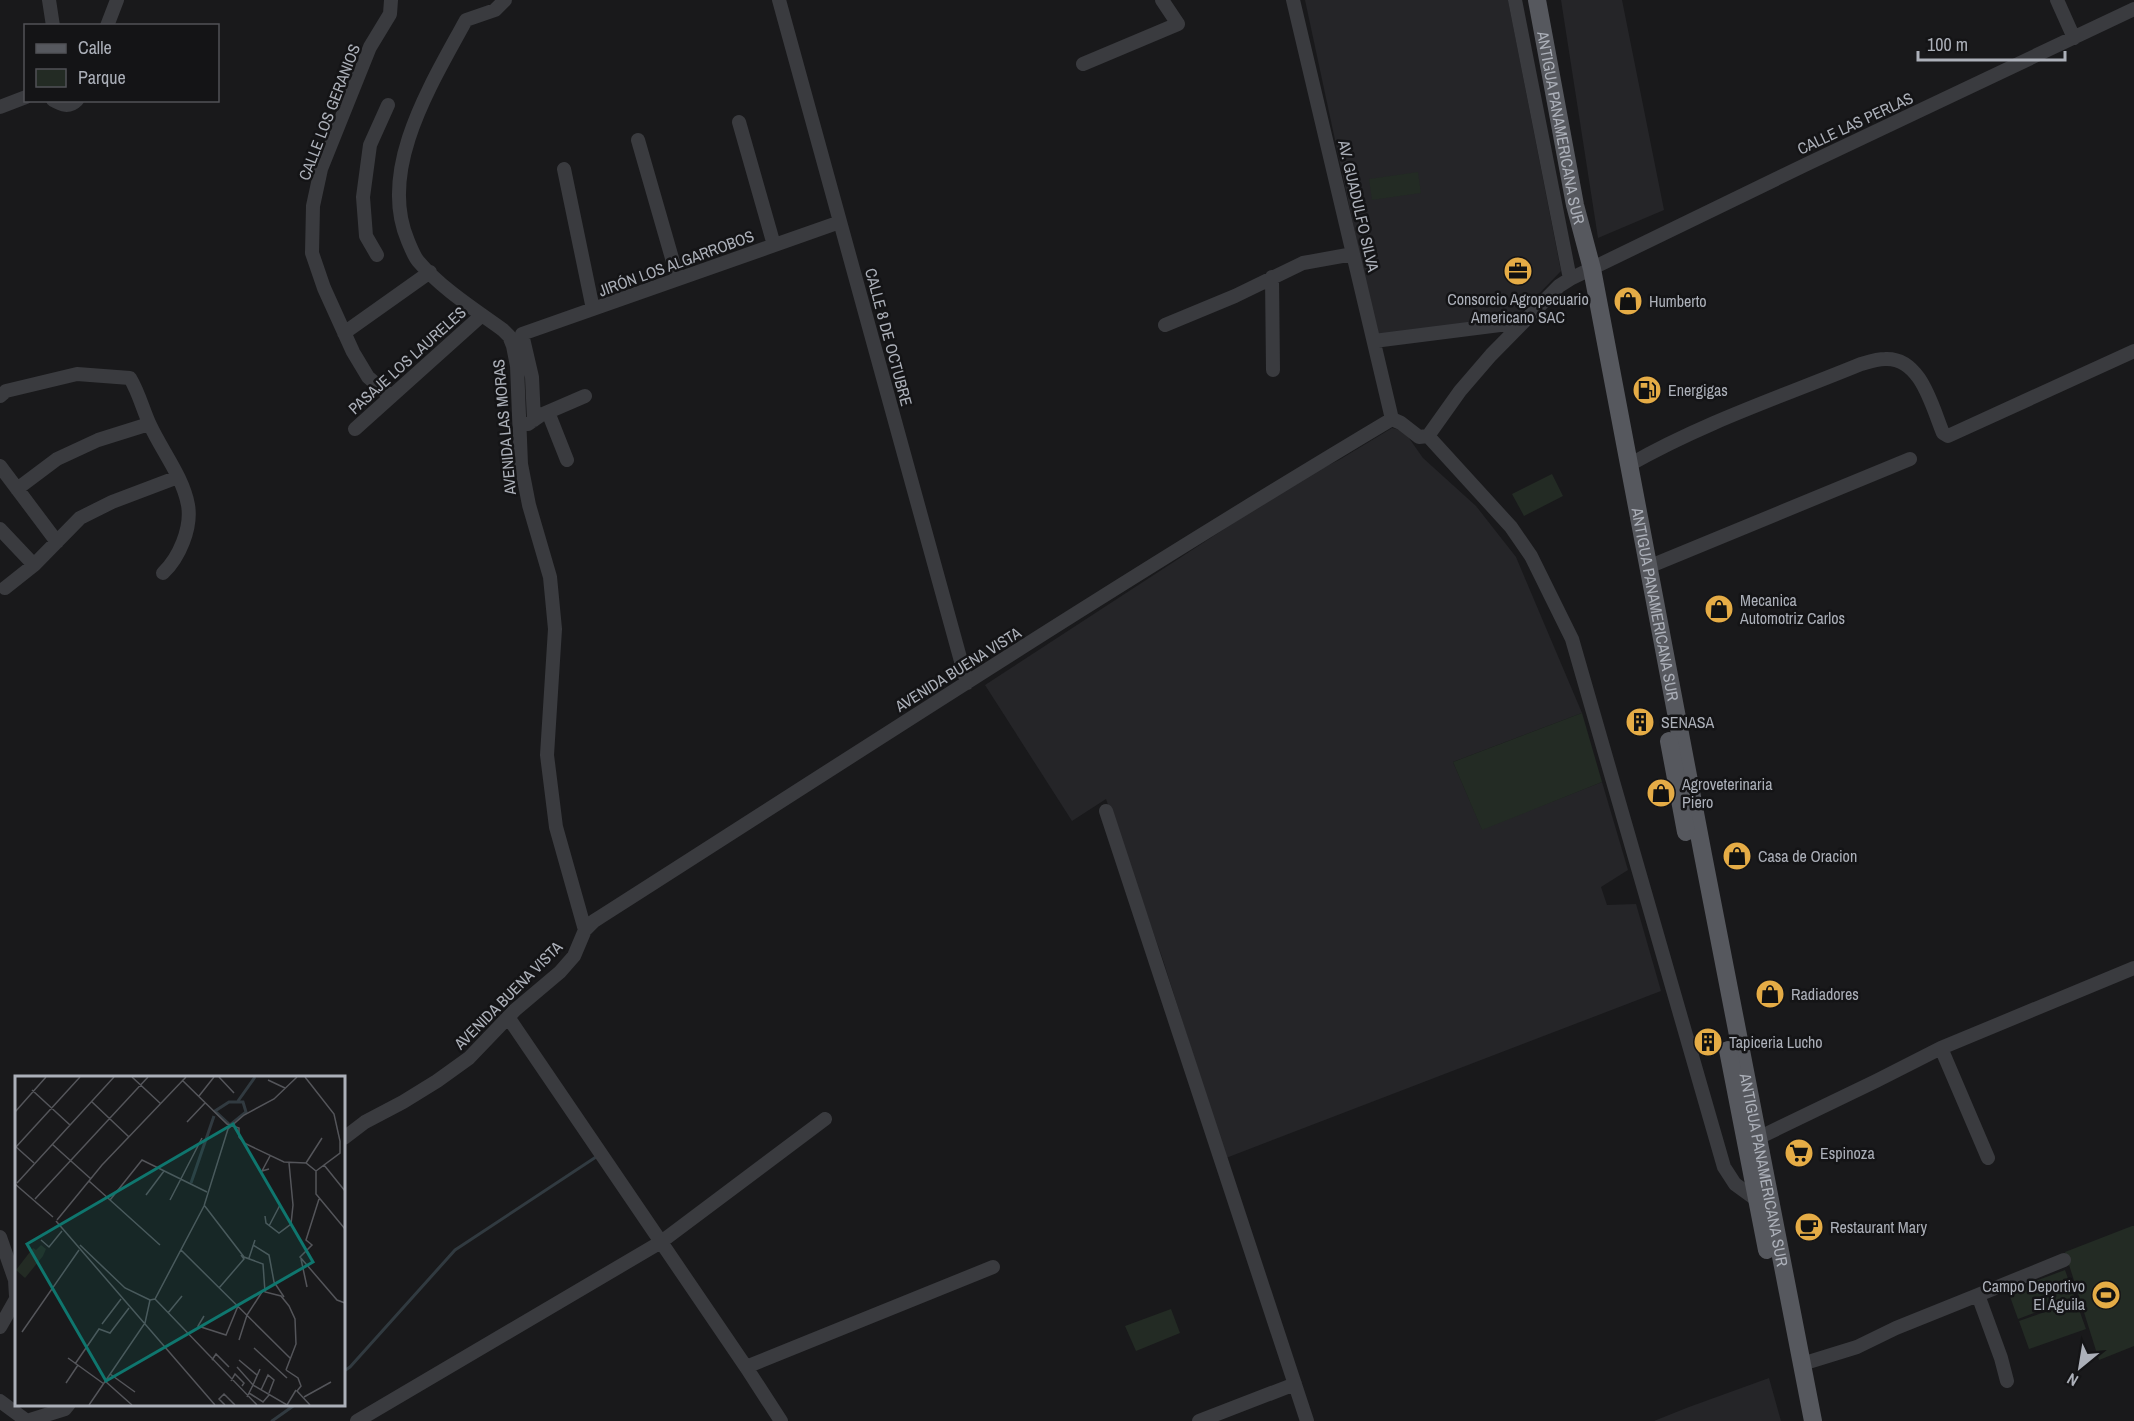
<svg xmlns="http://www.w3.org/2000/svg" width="2134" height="1421" font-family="'Archivo Narrow',sans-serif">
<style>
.built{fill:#252528}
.green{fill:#232b24}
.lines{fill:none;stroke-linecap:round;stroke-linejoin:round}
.stream{stroke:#313a40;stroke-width:3}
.minor{stroke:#3a3b3f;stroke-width:14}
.major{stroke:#56585e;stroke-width:18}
.labels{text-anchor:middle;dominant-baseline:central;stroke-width:5;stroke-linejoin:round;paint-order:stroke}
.street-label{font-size:16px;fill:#acb0b9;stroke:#141416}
.poi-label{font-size:16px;fill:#acb0b9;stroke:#141416;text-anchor:start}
.inset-river{fill:none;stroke:#313a40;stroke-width:3}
.inset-road{fill:none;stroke:#54555a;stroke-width:1.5}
.view{fill:#0f766e;fill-opacity:0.15;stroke:#0f766e;stroke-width:3}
.inset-edge{fill:none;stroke:#acb0b9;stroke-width:3}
</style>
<rect width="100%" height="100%" fill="#19191b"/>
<path class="built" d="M 1305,0 L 1508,0 L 1561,271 L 1502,332 L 1489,328 L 1379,345 Z
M 1561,0 L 1622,0 L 1664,210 L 1598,238 Z
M 1392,428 L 1404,431 L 1423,458 L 1476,506 L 1516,557 L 1582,713 L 1453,762 L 1482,829 L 1602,782 L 1628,870 L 1601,887 L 1607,905 L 1636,904 L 1661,991 L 1226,1158 L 1162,957 L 1106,799 L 1072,821 L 985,685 L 1304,477 L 1339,460 Z
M 1769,1378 L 1781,1421 L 1654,1421 L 1689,1407 Z"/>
<path class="green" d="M 1418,172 L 1421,193 L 1372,200 L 1369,179 Z
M 1552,474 L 1563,496 L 1524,516 L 1512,494 Z
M 1582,713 L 1602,782 L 1482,830 L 1453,762 Z
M 2132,1226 L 2134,1226 L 2134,1346 L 2099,1360 L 2065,1252 Z
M 2065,1270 L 2075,1298 L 2018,1319 L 2008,1291 Z
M 2076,1301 L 2086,1329 L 2029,1349 L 2019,1321 Z
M 1171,1309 L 1180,1333 L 1136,1351 L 1125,1326 Z"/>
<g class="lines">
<path class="stream" d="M 344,1371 L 350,1367 L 455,1250 L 599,1155
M 272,1421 L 296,1404"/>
<path class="minor" d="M 49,0 L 53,26
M 391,0 L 390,14 L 370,47 L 321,169 L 313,206 L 312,253 L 324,288 L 353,352 L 368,377 L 391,397
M 505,0 L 495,10 L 466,20 C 432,83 377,169 408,241 C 411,248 414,256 418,261 C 442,289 474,309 503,330 L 509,336 L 513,346 L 517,366 L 521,464 L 529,505 L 550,577 L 555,629 L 547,755 L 556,827 L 585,930
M 779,0 L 967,683
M 1293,0 L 1392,419
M 1515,0 L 1570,279
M 2057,0 L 2074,38
M 107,26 L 117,0
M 1083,64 L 1178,24 L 1162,0
M 53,100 C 62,105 69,108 77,100
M 0,107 L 26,97
M 739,122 L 774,245
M 638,140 L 678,279
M 564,169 L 593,309
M 377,255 L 366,236 L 363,197 L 370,145 L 388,105
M 1272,277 L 1273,370
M 1165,325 L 1235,296 L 1303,263 L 1353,254
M 344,333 L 430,272
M 1374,341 L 1500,325 L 1519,325
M 0,396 L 6,391 L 77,374 L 130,378 C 139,393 143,410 150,425 C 162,451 183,477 188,505 C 192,528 179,558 163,573
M 548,412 L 567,460
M 534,420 L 532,377 L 522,334 L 840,222
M 528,424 L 541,415 L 585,396
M 355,429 L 482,315
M 1428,436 L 1511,527 L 1531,556 L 1572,639 L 1724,1167 L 1735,1184 L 1757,1200
M 1629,465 C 1702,423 1783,396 1861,364 C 1868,362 1877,359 1885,359 C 1921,357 1932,407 1943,433 L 1948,436 L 2134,351
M 0,466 L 57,542
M 17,489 L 57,459 L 98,440 L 149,424
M 0,529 L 34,565
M 1648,567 L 1910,459
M 5,588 L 34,565 L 80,518 L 112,502 L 178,477
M 1106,811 L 1307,1421
M 508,1017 L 746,1367 L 781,1421
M 1941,1048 L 1988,1158
M 344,1138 L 365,1122 L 403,1102 L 437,1081 L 469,1058 L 515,1010 L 560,972 L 574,956 L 585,930 L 594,921 C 859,752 1122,580 1392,419 L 1401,423 L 1419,437 L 1428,436 L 1460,391 L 1491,355 L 1559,286 L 1570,279 L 1807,164 L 2134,9
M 1758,1138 L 1876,1081 L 1941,1048 L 2134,968
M 0,1237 L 15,1280 L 16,1296
M 1978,1295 L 2064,1260
M 0,1327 L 16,1299
M 1802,1364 L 1857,1347 L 1896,1328 L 1978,1295 L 2001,1358 L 2007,1381
M 746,1367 L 993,1267
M 0,1401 L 27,1421
M 27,1421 L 65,1409 L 69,1404
M 357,1421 L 661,1242 L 825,1119
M 1199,1421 L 1295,1384"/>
<g class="major">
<path id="s1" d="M 1537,0 L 1575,205 L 1592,269 L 1703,855 L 1813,1421"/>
<path d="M 1669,741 L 1686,832"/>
<path d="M 1728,1050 L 1767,1250"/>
</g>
</g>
<defs>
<g id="office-disc" transform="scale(1.5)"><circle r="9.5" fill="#e5ac46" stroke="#141416"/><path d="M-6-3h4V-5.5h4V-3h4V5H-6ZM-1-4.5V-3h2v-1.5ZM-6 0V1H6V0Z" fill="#111"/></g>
<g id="shop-disc" transform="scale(1.5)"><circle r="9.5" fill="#e5ac46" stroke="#141416"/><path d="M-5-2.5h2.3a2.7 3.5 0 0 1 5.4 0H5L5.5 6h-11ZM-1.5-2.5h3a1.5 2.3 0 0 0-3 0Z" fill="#111"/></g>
<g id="fuel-disc" transform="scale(1.5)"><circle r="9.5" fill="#e5ac46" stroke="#141416"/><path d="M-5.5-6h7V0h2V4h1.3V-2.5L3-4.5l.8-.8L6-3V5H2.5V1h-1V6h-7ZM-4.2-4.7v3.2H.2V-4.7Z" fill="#111"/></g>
<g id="building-disc" transform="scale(1.5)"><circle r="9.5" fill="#e5ac46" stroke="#141416"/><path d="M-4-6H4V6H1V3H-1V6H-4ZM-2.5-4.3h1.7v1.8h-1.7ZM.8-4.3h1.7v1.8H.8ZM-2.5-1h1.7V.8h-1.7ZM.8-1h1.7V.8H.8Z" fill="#111"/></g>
<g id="supermarket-disc" transform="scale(1.5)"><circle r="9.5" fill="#e5ac46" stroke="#141416"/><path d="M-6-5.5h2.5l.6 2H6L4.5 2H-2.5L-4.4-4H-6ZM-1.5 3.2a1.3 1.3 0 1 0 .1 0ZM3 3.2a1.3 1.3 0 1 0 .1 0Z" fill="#111"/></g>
<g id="cafe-disc" transform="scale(1.5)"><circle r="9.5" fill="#e5ac46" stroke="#141416"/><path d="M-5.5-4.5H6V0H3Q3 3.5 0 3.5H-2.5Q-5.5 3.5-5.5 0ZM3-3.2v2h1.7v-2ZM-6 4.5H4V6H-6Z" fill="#111"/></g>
<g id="stadium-disc" transform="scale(1.5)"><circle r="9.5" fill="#e5ac46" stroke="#141416"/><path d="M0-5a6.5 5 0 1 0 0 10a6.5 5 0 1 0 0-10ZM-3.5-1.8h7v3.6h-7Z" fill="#111"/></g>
</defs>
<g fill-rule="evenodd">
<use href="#office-disc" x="1518" y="271"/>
<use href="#shop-disc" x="1628" y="301"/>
<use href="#fuel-disc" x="1647" y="390"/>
<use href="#shop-disc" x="1719" y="609"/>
<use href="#building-disc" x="1640" y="722"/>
<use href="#shop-disc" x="1661" y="793"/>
<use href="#shop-disc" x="1737" y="856"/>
<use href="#shop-disc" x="1770" y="994"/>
<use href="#building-disc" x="1708" y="1042"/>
<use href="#supermarket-disc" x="1799" y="1153"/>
<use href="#cafe-disc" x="1809" y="1227"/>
<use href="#stadium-disc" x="2106" y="1295"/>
</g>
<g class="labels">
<g class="street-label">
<text transform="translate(329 112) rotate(-69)">CALLE LOS GERANIOS</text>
<text transform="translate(1855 123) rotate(-25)">CALLE LAS PERLAS</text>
<text stroke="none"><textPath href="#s1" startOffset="130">ANTIGUA PANAMERICANA SUR</textPath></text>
<text transform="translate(1359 206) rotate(77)">AV. GUADULFO SILVA</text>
<text transform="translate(676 263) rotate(-20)">JIRÓN LOS ALGARROBOS</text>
<text transform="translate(889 337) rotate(75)">CALLE 8 DE OCTUBRE</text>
<text transform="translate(407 360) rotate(-42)">PASAJE LOS LAURELES</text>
<text transform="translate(504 427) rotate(-95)">AVENIDA LAS MORAS</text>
<text stroke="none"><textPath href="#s1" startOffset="616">ANTIGUA PANAMERICANA SUR</textPath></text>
<text transform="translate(958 669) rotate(-32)">AVENIDA BUENA VISTA</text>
<text transform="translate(508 995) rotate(-45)">AVENIDA BUENA VISTA</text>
<text stroke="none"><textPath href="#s1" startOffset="1192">ANTIGUA PANAMERICANA SUR</textPath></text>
</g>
<g class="poi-label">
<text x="1518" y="299" text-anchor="middle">Consorcio Agropecuario<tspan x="1518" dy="18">Americano SAC</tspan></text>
<text x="1649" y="301">Humberto</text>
<text x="1668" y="390">Energigas</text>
<text x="1740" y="600">Mecanica<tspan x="1740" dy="18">Automotriz Carlos</tspan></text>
<text x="1661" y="722">SENASA</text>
<text x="1682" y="784">Agroveterinaria<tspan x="1682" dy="18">Piero</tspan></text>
<text x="1758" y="856">Casa de Oracion</text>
<text x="1791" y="994">Radiadores</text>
<text x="1729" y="1042">Tapiceria Lucho</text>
<text x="1820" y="1153">Espinoza</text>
<text x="1830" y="1227">Restaurant Mary</text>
<text x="2085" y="1286" text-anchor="end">Campo Deportivo<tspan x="2085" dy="18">El Águila</tspan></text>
</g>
</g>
<g transform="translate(15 1076)">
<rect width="330" height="330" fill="#19191b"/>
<path d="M 26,169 L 31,173 L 28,180 L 10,202 L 1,194 L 18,172 L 21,174 Z" fill="#232b24"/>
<path class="inset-river" d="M 223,25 L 240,1M 214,26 L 228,26 L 231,36 L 215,49 L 200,35 ZM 176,107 L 199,40"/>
<path class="inset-road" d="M 117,1 L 146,28M 204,1 L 219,17M 290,1 L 319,38 L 325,65 L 325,77 L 301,95M 167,4 L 212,48 L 224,52 L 224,61 L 229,67 L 269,86 L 291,87 L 301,95M 253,4 L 270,12M 17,14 L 55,49M 184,20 L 199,1M 76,25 L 114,61M 0,36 L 31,1M 172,46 L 190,27M 37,68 L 76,103M 0,70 L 19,87M 1,71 L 65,1M 291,87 L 307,62M 309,89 L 330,115M 254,93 L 247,95 L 255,80M 301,95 L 301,118 L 330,153M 74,105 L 145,169M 2,107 L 99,1M 0,108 L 38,141M 131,119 L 149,95M 20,123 L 133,1M 304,123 L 291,164 L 297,169 L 285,181 L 322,224 L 330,227M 95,124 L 127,84 L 192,116M 155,124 L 187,62M 189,129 L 229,181 L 248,188 L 250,216 L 266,220 L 274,230 L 280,243 L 281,268 L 271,294M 250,140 L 251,147 L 264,157 L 276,148 L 278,129 L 274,87M 42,144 L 87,89 L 171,1M 41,145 L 200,329M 254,150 L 265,129M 26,164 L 34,171 L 47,155M 65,169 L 110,212 L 135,224M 238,169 L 254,179 L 259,206 L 269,221M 166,174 L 275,282M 234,182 L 240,164M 286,183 L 292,211M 204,212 L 229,183 L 226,179M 140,223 L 242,329M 135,224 L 140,223 L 189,130 L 213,53 L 229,39 L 259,23 L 282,1M 153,237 L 167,220M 189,240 L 183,250 L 211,259 L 223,230M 87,248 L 106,223M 7,256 L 64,174M 224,264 L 232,239 L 247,216M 239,272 L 272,302M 53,282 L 89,308M 197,284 L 201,278 L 214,291M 224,284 L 242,299M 60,288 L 84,253 L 95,257 L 114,232M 222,291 L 238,309 L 245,293M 271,294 L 283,302 L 286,310 L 282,315 L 295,329M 95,298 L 120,316M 90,305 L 117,329M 216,305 L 220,298 L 229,307 L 227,310M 51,307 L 63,289M 246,314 L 253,299 L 259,304 L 254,317M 234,317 L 248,326 L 254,319M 232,321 L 238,309 L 272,329 L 281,314M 289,321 L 316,306M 74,329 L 130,247 L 135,224M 210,329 L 204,323 L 209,318 L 220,329"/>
<path class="view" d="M 218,48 L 298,186 L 91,305 L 12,168 Z"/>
<rect width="330" height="330" class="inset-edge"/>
</g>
<rect x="24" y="24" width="195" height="78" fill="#141416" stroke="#515257" stroke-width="1.5"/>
<rect x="36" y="44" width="30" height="9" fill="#56585e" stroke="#515257" stroke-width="1.5"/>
<text x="78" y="54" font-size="18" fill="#acb0b9">Calle</text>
<rect x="36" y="69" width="30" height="18" fill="#232b24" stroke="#515257" stroke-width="1.5"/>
<text x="78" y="84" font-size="18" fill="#acb0b9">Parque</text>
<g transform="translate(2080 1367) rotate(210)" stroke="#141416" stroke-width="4.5" paint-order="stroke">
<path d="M0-4.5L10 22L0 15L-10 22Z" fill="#acb0b9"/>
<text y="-9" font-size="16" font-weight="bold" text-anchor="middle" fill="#acb0b9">N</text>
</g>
<path d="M1918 51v9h147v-9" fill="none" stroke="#acb0b9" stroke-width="3"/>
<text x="1927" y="51" font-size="18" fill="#acb0b9" stroke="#141416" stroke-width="4.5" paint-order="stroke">100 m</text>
</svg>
